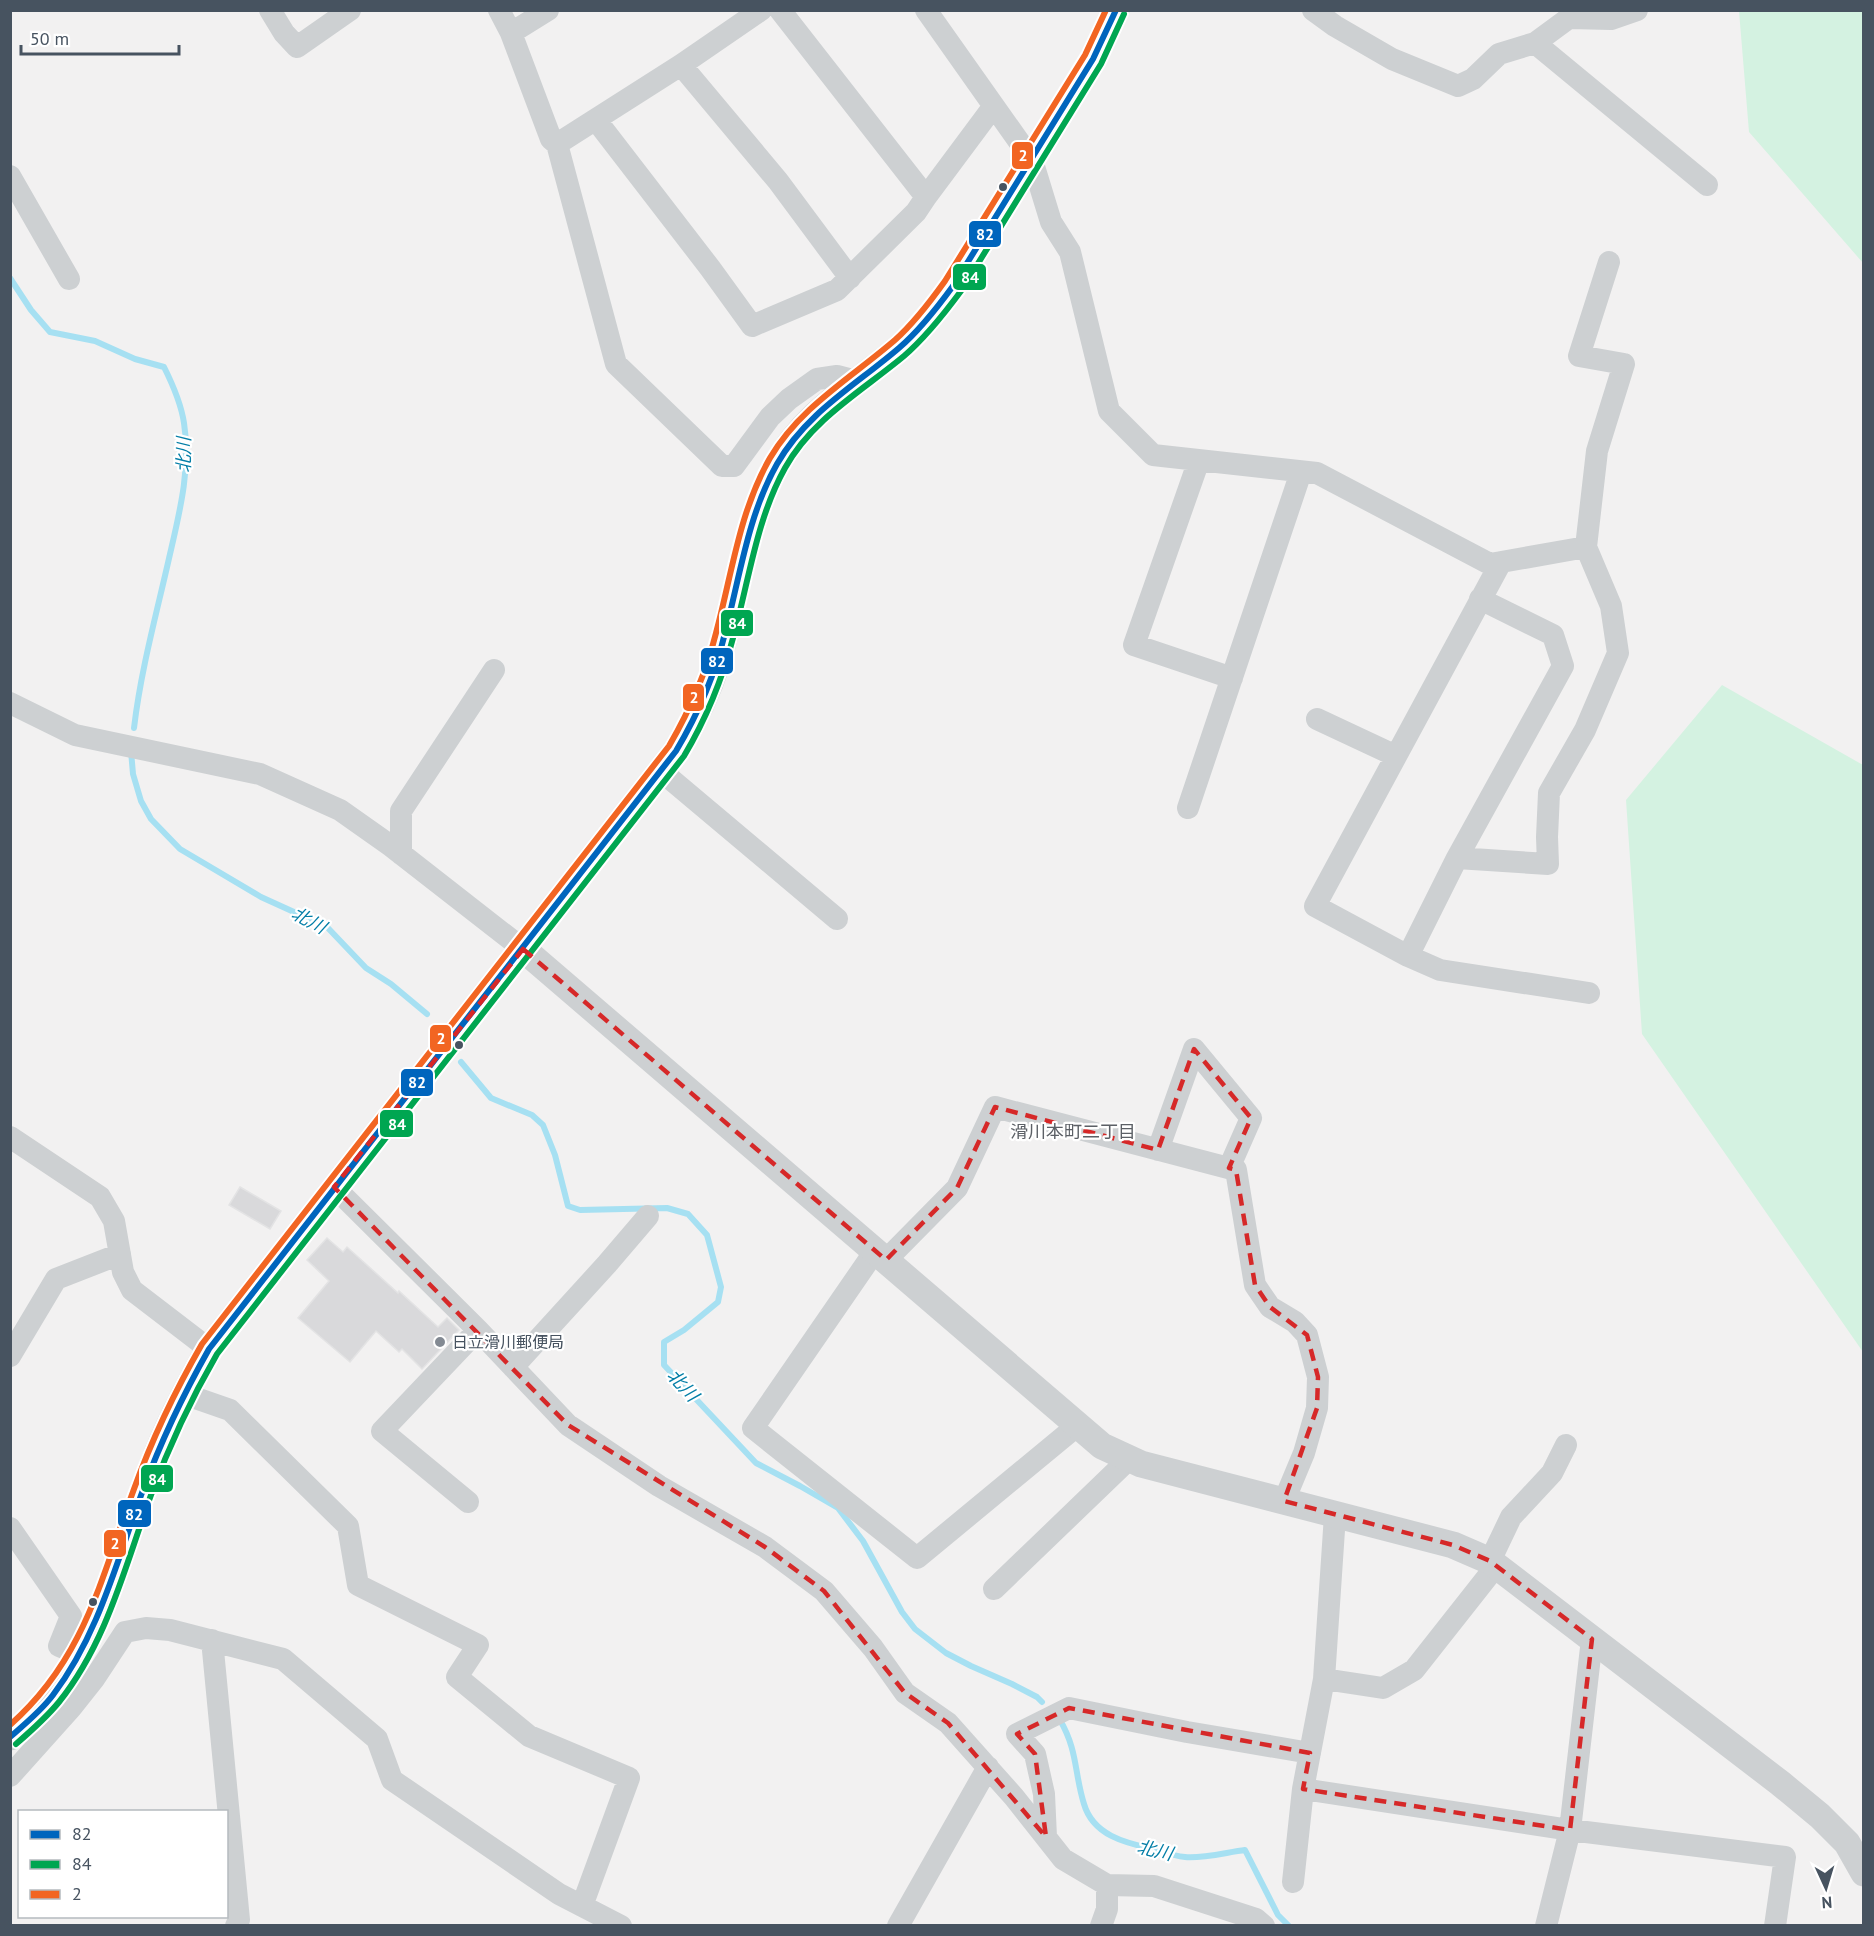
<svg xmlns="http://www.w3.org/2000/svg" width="1874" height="1936" font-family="'PT Sans','Noto Sans JP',sans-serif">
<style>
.green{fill:#d4f2e1}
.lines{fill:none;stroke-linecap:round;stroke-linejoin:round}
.stream{stroke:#a6e0f2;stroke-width:6}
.building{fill:#d9d9db;stroke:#e3e3e4;stroke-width:1.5}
.minor{stroke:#cdd0d2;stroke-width:22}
.tertiary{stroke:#cdd0d2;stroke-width:27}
.bus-1-casing{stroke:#fff;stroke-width:10}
.bus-2-casing{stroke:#fff;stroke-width:10}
.bus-3-casing{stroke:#fff;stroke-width:10}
.bus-1{stroke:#0065bd;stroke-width:6}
.bus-2{stroke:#00a651;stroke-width:6}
.bus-3{stroke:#f26522;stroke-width:6}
.marked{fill:none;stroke:#d62828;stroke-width:4.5;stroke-dasharray:12 8;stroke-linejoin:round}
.bus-dot{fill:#475360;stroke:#fff;stroke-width:2}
.poi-dot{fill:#838a93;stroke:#fff;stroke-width:2}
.labels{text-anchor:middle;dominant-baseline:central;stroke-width:4.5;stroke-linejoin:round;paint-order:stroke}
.poi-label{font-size:16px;fill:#475360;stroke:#fff;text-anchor:start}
.water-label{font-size:18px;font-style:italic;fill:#037ea7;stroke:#fff}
.neighbourhood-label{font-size:18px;fill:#5c6066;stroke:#fff}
.line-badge{stroke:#fff;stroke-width:2}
.badge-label{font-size:16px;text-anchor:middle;font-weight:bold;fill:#fff}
</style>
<rect width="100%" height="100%" fill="#f2f1f1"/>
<path class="green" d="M 1739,11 L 1863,11 L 1863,263 L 1749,132 Z
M 1722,685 L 1863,765 L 1863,1352 L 1642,1034 L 1626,800 Z"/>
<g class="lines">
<path class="stream" d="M 10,278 L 31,310 L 50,332 L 95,341 L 135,359 L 164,367 C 173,385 181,403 184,423 C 191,467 180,511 170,554 C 157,612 141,669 134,728
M 131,751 L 133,774 L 141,801 L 151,819 L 180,849 L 261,897 L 327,927 L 366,968 L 391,984 L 427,1014
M 461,1062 L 491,1098 L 532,1115 L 543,1125 L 555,1155 L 568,1206 L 580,1210 L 667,1208 L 688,1214 L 707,1235 L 721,1287 L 718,1302 L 684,1330 L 664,1342 L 664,1365 L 756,1463 L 800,1486 L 838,1508 L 863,1541 L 902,1612 L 915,1629 L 946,1653 L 971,1666 L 1012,1684 L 1037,1697 L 1042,1702
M 1060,1720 C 1078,1751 1074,1772 1084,1804 C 1093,1835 1125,1843 1153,1849 C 1163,1852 1174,1856 1185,1857 C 1201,1859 1228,1852 1245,1850 L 1278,1915 L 1289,1926"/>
</g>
<path class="building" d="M 240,1187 L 281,1211 L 270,1229 L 229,1205 Z
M 327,1238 L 343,1252 L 347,1247 L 398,1293 L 399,1291 L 438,1327 L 447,1318 L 459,1330 L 422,1369 L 402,1349 L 399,1352 L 376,1331 L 350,1362 L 298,1318 L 329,1281 L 307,1260 Z"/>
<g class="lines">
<path class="minor" d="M 270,10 L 284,33 L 297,47 L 350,10
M 499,10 L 511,33 L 548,10
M 926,10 L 1032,160 L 1051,222 L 1070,252 L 1109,411 L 1153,455 L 1317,473 L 1490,564 L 1586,547 L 1597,451 L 1624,364 L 1579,356 L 1609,262
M 1313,10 L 1335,26 L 1392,59 L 1458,86 L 1473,79 L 1499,54 L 1535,43 L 1707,185
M 511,33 L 551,139 L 557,144 L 681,65 L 761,10
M 1535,43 L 1569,18 L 1611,19 L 1637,10
M 681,65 L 778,181 L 850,278
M 596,120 L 710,268 L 752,326 L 837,290 L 916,212 L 926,197 L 780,10
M 557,144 L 616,364 L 722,466 L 734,466 L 770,417 L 789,399 L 817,379 L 837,376 L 856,381
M 10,176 L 69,279
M 926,197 L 993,107
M 1199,460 L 1134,645 L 1232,678
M 1501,562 L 1315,906 L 1408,956 L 1457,858 L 1548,864 L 1547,837 L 1549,793 L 1585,730 L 1618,653 L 1611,606 L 1586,547
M 10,703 L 75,735 L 260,774 L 340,810 L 391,846 L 523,949
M 1317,719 L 1396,756
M 661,771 L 837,919
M 1188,808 L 1298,481
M 401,854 L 401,811 L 494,670
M 1457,858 L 1563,666 L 1553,635 L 1480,599
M 1408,956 L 1440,970 L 1589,993
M 10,1137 L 100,1197 L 114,1221 L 123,1272 L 132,1290 L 209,1349
M 1158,1150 L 1194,1049 L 1251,1118 L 1229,1168
M 334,1187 L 478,1330 L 568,1425 L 659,1486 L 765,1547 L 824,1591 L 873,1648 L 905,1693 L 948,1723 L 1014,1797 L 1063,1859 L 1107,1885 L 1154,1886 L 1256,1919 L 1264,1926
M 875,1251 L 753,1428 L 917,1558 L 1078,1425
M 886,1260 L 957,1188 L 995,1107 L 1236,1170 L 1255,1285 L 1270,1307 L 1295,1322 L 1307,1335 L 1318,1377 L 1317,1408 L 1304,1453 L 1284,1501
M 10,1356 L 56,1279 L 120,1254
M 513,1367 L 607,1264 L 648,1216
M 184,1394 L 230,1410 L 348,1526 L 358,1585 L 478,1645 L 457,1677 L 529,1736 L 629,1778 L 582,1906
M 468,1502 L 382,1431 L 478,1330
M 10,1528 L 71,1616 L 59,1646 L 80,1655
M 1490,1561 L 1511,1517 L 1552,1473 L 1566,1445
M 994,1589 L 1129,1459
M 212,1640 L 239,1920 L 236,1926
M 1324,1679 L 1383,1688 L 1414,1670 L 1496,1566
M 52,1697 L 71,1708 L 94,1679 L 125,1632 L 146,1628 L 170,1630 L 283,1659 L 377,1739 L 392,1780 L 559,1894 L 621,1926
M 10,1776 L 71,1708
M 1303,1789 L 1570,1830 L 1785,1857 L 1775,1926
M 1046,1837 L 1044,1794 L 1035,1754 L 1017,1734 L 1069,1708 L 1187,1732 L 1310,1753
M 1293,1882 L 1303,1789 L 1324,1679 L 1335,1515
M 898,1926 L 988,1767
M 1101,1926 L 1107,1909 L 1107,1885
M 1546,1926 L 1570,1830 L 1592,1639"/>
<path class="tertiary" d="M 523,949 L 1102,1446 L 1141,1464 L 1453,1545 L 1490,1561 L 1780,1783 L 1820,1816 L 1847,1843 L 1864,1873
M 10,1737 C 25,1724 41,1710 53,1695 C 105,1629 122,1541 153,1464 C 168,1424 188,1386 209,1349 L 676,751 C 694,722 708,693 718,660 C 738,595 744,524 777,464 C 805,412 856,385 899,348 C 920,330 937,309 953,286 L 1093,59 L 1116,10"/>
<g class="bus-1-casing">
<path id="bus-1" d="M 10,1737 C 25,1724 41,1711 53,1695 C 99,1634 117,1560 143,1490 C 161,1441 183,1395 209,1349 L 676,751 C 698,714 715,675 725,633 C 740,576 748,515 777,464 C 806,413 856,385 899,348 C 920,330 937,308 953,286 L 1093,59 L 1116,10"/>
</g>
<g class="bus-2-casing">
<path id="bus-2" d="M 16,1744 C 31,1731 46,1718 59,1702 C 107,1642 125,1566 151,1495 C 169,1446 191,1399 217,1354 L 684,756 C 706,719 722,680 733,638 C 749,581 756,520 785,468 C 812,419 862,391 904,356 C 926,337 944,314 961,291 L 1101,64 L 1124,14"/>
</g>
<g class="bus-3-casing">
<path id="bus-3" d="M 10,1725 C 85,1659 101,1578 134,1489 C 152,1439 175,1391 202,1344 L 669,746 C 690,710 706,673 716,633 C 732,574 739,512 770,458 C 800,407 851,378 895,340 C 914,323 930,302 945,281 L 1085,55 L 1106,10"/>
</g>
<use href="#bus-1" class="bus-1"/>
<use href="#bus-2" class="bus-2"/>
<use href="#bus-3" class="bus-3"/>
</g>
<path class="marked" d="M 523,949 L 886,1260 L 957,1188 L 995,1107 L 1158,1150 L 1194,1049 L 1251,1118 L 1229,1168 L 1236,1170 L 1255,1285 L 1270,1307 L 1307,1335 L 1318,1377 L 1317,1408 L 1284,1501 L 1453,1545 L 1490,1561 L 1592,1639 L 1570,1830 L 1303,1789 L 1310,1753 L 1069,1708 L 1017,1734 L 1035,1754 L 1046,1837 L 948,1723 L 905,1693 L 824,1591 L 765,1547 L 568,1425 L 334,1187 Z"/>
<g class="bus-dot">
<circle cx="1003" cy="187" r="5"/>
<circle cx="459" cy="1045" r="5"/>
<circle cx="93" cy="1602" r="5"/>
</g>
<circle class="poi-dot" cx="440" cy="1342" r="6"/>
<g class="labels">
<g class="poi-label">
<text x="452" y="1342">日立滑川郵便局</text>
</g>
<g class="water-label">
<text transform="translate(183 455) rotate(-90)">北川</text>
<text transform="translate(309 920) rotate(28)">北川</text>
<text transform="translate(683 1385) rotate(47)">北川</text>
<text transform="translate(1155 1850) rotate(13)">北川</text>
</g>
<g class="neighbourhood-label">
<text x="1073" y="1131">滑川本町二丁目</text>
</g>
</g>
<g class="line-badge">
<rect x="1011" y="141" width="23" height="29" rx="6" fill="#f26522"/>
<rect x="968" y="220" width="34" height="28" rx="6" fill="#0065bd"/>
<rect x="952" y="263" width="35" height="28" rx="6" fill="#00a651"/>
<rect x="720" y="609" width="34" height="28" rx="6" fill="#00a651"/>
<rect x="700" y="647" width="34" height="28" rx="6" fill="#0065bd"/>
<rect x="682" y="683" width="23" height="29" rx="6" fill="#f26522"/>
<rect x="429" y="1024" width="23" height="29" rx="6" fill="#f26522"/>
<rect x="400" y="1068" width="34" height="29" rx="6" fill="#0065bd"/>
<rect x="379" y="1109" width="35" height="29" rx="6" fill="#00a651"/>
<rect x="140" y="1464" width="34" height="29" rx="6" fill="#00a651"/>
<rect x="117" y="1499" width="35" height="29" rx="6" fill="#0065bd"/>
<rect x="103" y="1529" width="24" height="29" rx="6" fill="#f26522"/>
</g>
<g class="badge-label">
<text x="1023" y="161">2</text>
<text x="985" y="240">82</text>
<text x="970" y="283">84</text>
<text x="737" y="629">84</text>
<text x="717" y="667">82</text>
<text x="694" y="703">2</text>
<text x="441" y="1044">2</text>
<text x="417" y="1088">82</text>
<text x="397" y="1130">84</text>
<text x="157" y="1485">84</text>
<text x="134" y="1520">82</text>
<text x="115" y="1549">2</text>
</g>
<rect width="1874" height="1936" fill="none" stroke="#475360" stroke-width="24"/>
<rect x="18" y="1810" width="210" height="108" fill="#ffffff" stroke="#b5babf" stroke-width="1.5"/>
<rect x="30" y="1830" width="30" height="9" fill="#0065bd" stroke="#b5babf" stroke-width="1.5"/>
<text x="72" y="1840" font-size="18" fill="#475360">82</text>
<rect x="30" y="1860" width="30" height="9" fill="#00a651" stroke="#b5babf" stroke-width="1.5"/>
<text x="72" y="1870" font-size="18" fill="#475360">84</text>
<rect x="30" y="1890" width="30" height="9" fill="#f26522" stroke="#b5babf" stroke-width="1.5"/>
<text x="72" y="1900" font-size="18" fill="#475360">2</text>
<g transform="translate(1826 1888) rotate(176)" stroke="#ffffff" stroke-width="4.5" paint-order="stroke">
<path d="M0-4.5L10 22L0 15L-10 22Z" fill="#475360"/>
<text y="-9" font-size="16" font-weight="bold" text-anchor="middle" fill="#475360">N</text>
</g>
<path d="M21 45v9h158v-9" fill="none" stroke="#475360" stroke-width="3"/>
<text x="30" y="45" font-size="18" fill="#475360" stroke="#ffffff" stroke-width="4.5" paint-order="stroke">50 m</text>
</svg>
